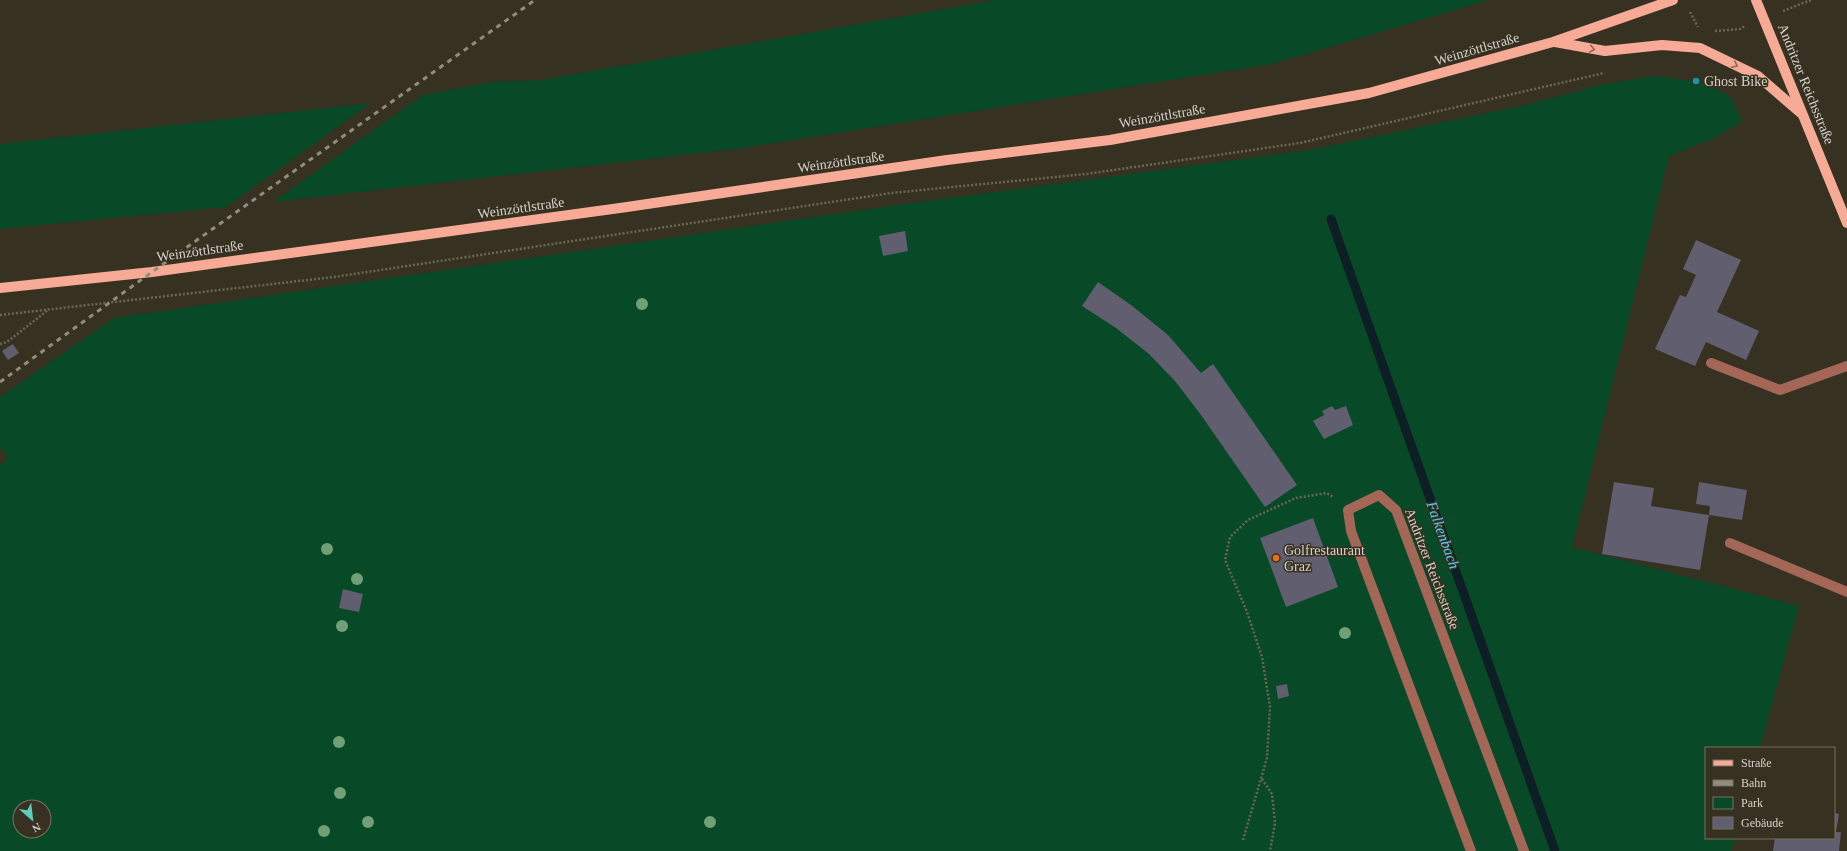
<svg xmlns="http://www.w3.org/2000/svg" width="1847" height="851" font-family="Georgia,serif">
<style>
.green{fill:#084927;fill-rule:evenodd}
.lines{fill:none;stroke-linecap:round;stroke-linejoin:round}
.stream{stroke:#0d1e24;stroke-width:9}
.building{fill:#615e6f}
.path{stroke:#6b6659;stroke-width:2.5;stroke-dasharray:2 2;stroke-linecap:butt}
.minor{stroke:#a46757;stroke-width:10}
.major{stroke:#f7ab97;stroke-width:10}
.rail{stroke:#918c80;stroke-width:3;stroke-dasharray:5 5;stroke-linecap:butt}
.tree{fill:#6fa076}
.oneway{stroke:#8d6857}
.culture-dot{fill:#0f9aa8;stroke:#373122;stroke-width:1.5}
.food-dot{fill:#e8710a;stroke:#373122;stroke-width:1.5}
.labels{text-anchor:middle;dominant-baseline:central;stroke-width:3;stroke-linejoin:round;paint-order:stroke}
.street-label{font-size:14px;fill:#d6d2c9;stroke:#373122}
.poi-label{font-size:14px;fill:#d6d2c9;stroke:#373122;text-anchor:start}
.water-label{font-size:15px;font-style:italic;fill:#4fd0f9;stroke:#373122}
</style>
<rect width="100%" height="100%" fill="#373122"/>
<path class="green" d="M 995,0 L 1489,0 L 1272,64 L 736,149 L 273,202 L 423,95 L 493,82 L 541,80 Z
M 1653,76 L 1696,81 L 1729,95 L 1742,121 L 1717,137 L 1669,156 L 1572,547 L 1799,606 L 1760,748 L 1706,748 L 1706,838 L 1735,838 L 1731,851 L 0,851 L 0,465 L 8,459 L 0,447 L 0,397 L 114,318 L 897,205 L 1310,150 L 1526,105 L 1600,85 ZM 20,807 L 44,807 L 44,831 L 20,831 Z
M 371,103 L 226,207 L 0,229 L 0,144 Z"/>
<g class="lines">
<path class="stream" d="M 1331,219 L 1555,851"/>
</g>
<path class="building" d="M 905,231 L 908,251 L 883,256 L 879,236 Z
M 1696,240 L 1741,260 L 1717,312 L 1759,331 L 1746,360 L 1706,342 L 1695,366 L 1655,349 L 1680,295 L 1686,297 L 1696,275 L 1683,269 Z
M 1098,282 L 1131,305 L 1168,335 L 1201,373 L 1213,364 L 1297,485 L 1265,507 L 1201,415 L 1175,381 L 1149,354 L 1116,328 L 1082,306 Z
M 13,344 L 19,353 L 8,360 L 2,351 Z
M 1332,406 L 1335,410 L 1346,406 L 1353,425 L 1324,439 L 1313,421 L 1324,415 L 1322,411 Z
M 1614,482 L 1654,488 L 1651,506 L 1709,515 L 1710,506 L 1696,504 L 1699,482 L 1747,490 L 1742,520 L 1709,515 L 1700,570 L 1602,554 Z
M 1313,518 L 1338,587 L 1286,607 L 1260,538 Z
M 343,589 L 363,594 L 359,612 L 339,608 Z
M 1287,684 L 1289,696 L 1278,699 L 1276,686 Z
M 1834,813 L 1839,814 L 1836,832 L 1841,832 L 1839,851 L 1773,851 L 1775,838 L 1834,838 Z"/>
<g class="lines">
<path class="path" d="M 1783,11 L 1811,0
M 1690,12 L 1698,27
M 1715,31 L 1740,29 L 1745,26
M 0,315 L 334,277 L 891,193 L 1086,174 L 1300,143 L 1604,73
M 0,344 L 7,342 L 48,310
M 1262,779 L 1272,794 L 1275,823 L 1270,851
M 1243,840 L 1267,758 L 1270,707 L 1262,657 L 1247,612 L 1225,560 L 1230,537 L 1248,520 L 1296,498 L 1327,493 L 1333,497"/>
<path class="minor" d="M 1711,363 L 1780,390 L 1847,366
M 1730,543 L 1847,592
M 1471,851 L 1351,531 L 1348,510 L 1379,495 L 1396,510 L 1524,851"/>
<path class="major" d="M 1756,0 L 1847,223
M 1555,42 L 1605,51 L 1662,45 L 1700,48 L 1758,76 L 1803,115
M 0,288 L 152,272 L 620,208 L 947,160 L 1110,140 L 1369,93 L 1553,42 L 1673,0"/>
<path class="rail" d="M 0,382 L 152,272 L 535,0"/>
</g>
<g class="tree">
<circle cx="642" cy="304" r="6"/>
<circle cx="327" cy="549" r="6"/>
<circle cx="357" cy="579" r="6"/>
<circle cx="342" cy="626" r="6"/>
<circle cx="1345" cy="633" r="6"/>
<circle cx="339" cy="742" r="6"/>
<circle cx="340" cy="793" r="6"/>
<circle cx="368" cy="822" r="6"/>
<circle cx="710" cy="822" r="6"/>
<circle cx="324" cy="831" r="6"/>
</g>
<defs><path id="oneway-chevron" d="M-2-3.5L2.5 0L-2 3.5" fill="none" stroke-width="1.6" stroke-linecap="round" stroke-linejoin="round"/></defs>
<g class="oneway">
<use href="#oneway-chevron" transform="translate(1592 49) rotate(10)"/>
<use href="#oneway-chevron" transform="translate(1735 65) rotate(25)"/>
</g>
<circle class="culture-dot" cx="1696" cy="81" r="4"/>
<circle class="food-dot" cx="1276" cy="558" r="4"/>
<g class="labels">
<g class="street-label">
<text transform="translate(1477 49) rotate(-16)">Weinzöttlstraße</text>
<text transform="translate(1806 84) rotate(68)">Andritzer Reichsstraße</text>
<text transform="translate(1162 116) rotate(-10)">Weinzöttlstraße</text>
<text transform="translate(841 162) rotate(-8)">Weinzöttlstraße</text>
<text transform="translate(521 208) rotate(-8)">Weinzöttlstraße</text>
<text transform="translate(200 251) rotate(-8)">Weinzöttlstraße</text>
<text transform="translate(1432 569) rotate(69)">Andritzer Reichsstraße</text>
</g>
<g class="poi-label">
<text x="1704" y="81">Ghost Bike</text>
<text x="1284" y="550">Golfrestaurant<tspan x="1284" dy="16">Graz</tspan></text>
</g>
<g class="water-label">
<text transform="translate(1443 535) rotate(70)">Falkenbach</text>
</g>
</g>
<rect x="1705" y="747" width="130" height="92" fill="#373122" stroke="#777165"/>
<rect x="1713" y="760" width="20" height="6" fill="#f7ab97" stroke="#777165"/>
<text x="1741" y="767" font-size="12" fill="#d6d2c9">Straße</text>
<rect x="1713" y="780" width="20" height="6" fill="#918c80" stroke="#777165"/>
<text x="1741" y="787" font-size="12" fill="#d6d2c9">Bahn</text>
<rect x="1713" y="797" width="20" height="12" fill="#084927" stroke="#777165"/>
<text x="1741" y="807" font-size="12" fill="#d6d2c9">Park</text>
<rect x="1713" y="817" width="20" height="12" fill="#615e6f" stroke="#777165"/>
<text x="1741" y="827" font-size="12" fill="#d6d2c9">Gebäude</text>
<g transform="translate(32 819) rotate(152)"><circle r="19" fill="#373122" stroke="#777165"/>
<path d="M0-3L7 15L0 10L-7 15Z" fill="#5dceb9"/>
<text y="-6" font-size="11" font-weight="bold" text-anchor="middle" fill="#d6d2c9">N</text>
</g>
</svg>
